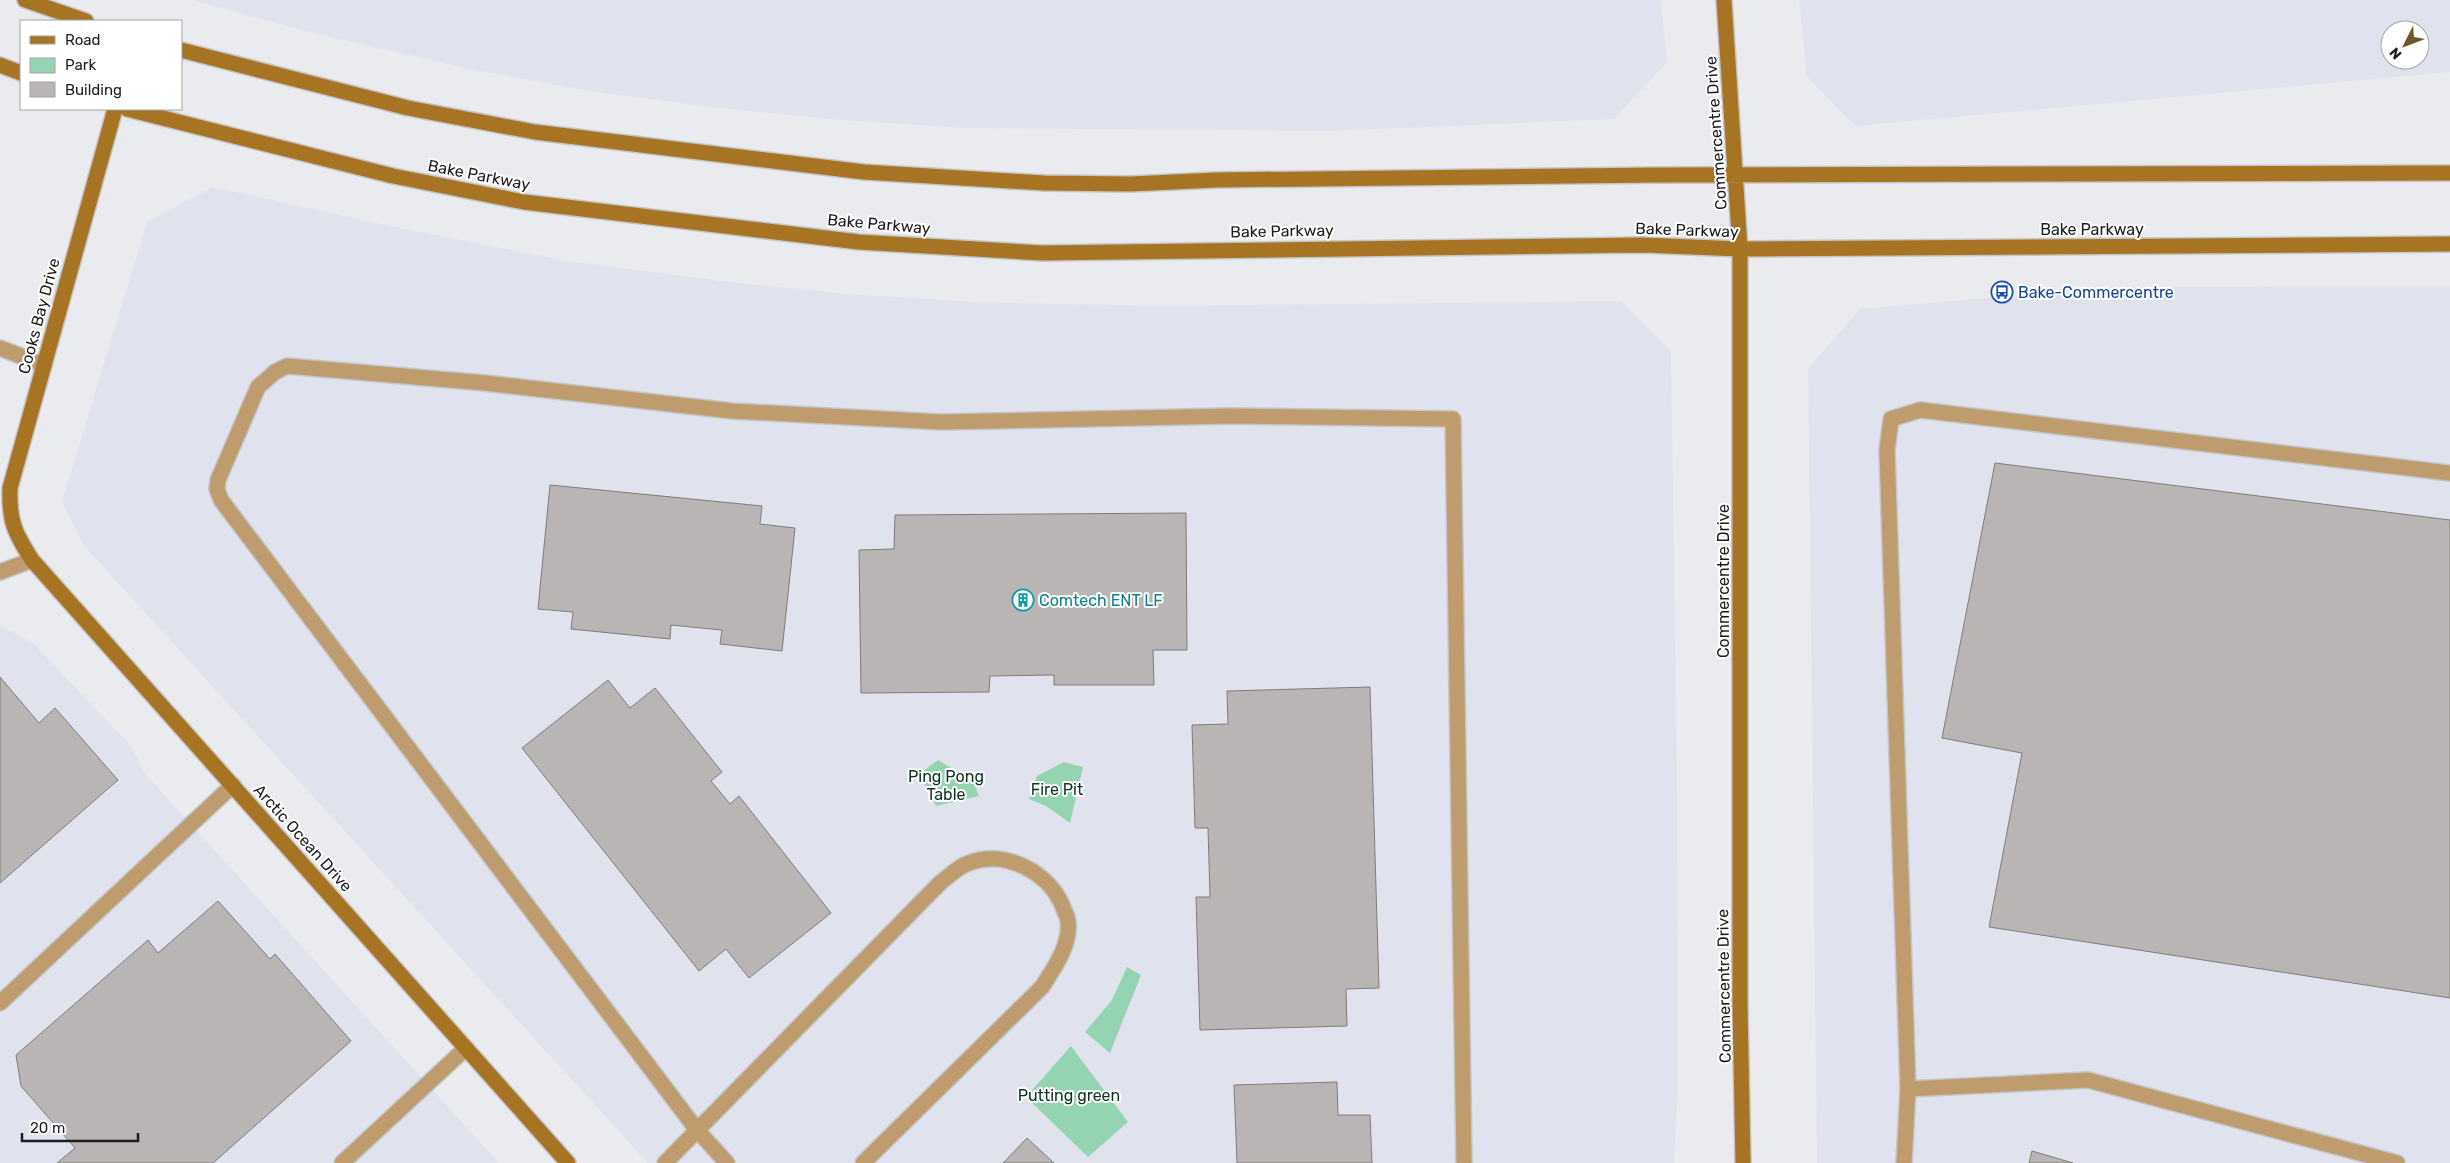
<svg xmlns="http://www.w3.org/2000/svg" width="2450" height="1163" font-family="Rubik,sans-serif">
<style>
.built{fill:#e0e3ee;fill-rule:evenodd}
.green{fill:#95d4b2}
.building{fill:#b9b5b4;stroke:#7f7b79}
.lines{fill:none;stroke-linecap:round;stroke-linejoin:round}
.lane-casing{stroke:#c5c6c8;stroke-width:18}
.secondary-casing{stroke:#c5c6c8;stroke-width:18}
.lane{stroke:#be9c6e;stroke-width:15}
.secondary{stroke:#a67423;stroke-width:15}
.labels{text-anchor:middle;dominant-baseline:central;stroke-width:4;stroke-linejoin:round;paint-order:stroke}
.street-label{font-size:16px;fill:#1b1c1d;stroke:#fff}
.transit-label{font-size:16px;fill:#164399;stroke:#fff;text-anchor:start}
.culture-label{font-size:16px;fill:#0d838f;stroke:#fff;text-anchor:start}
.park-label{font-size:16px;fill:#0d3322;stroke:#fff}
</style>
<rect width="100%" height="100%" fill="#eaebee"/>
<path class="built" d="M 192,0 L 1661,0 L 1667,62 L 1614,119 L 1329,131 L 965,128 L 839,120 L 711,107 L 590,91 L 465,68 L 313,33 Z
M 1799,0 L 2450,0 L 2450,72 L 1855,126 L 1807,77 ZM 2390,30 L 2420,30 L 2420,60 L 2390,60 Z
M 213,187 L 385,225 L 567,261 L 721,281 L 847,294 L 974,302 L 1159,306 L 1621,301 L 1671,351 L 1677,782 L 1678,1087 L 1674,1163 L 648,1163 L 85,547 L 62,502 L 147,222 Z
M 2450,286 L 2450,1163 L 1817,1163 L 1808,369 L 1860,309 L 2115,287 Z
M 0,625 L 33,643 L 131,746 L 146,775 L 499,1163 L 0,1163 Z"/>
<path class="green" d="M 938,760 L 973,781 L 979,796 L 936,806 L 919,774 Z
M 1064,762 L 1083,767 L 1070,823 L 1046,806 L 1029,799 L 1037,776 Z
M 1127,967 L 1141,975 L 1110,1053 L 1085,1032 L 1112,1000 Z
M 1071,1046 L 1128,1122 L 1088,1157 L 1026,1097 Z"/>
<path class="building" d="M 1995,463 L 2450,520 L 2450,998 L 1989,927 L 2022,753 L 1942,738 Z
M 550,485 L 762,506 L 760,524 L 795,528 L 782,651 L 720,644 L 722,630 L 671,625 L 670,639 L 571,629 L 573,612 L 538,609 Z
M 1186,513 L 1187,650 L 1153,650 L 1154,685 L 1054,685 L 1054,675 L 990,676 L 989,692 L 861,693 L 859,550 L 894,549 L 895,515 Z
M 0,677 L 39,723 L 55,708 L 118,780 L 0,883 Z
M 608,680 L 630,708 L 655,688 L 722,772 L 711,781 L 730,804 L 739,796 L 831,913 L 749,978 L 726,949 L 699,971 L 522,748 Z
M 1370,687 L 1379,988 L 1346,989 L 1347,1026 L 1200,1030 L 1196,897 L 1210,897 L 1208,828 L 1195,828 L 1192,725 L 1228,724 L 1227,691 Z
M 218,901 L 270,959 L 275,954 L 351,1041 L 213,1163 L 57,1163 L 75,1148 L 21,1086 L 16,1055 L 148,940 L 158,953 Z
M 1337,1082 L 1338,1115 L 1370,1115 L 1372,1163 L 1237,1163 L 1234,1085 Z
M 1027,1138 L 1054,1163 L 1003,1163 Z
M 2032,1151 L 2073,1163 L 2029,1163 Z"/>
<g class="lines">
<g class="lane-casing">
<path id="lane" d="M 0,348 L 44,365
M 0,572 L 32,560
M 0,1003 L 233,785
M 1908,1089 L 2088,1080 L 2397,1163
M 342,1163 L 466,1048
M 665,1163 L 940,883 C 949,876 959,866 969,863 C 1005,849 1049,872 1063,907 C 1064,911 1068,917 1068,921 C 1071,945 1054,968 1042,987 L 863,1163
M 727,1163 L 697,1130 L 221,500 L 217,489 L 218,480 L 258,387 L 275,372 L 287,366 L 485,383 L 732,411 L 941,422 L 1229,416 L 1453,419 L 1464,1163
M 1904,1163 L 1908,1089 L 1887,450 L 1891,419 L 1920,410 L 2450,473"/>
</g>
<g class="secondary-casing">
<path id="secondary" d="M 25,0 L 86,21
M 1724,0 L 1740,249 L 1740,1005 L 1743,1163
M 181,50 L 408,108 L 535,132 L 864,172 L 1044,183 L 1131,184 L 1216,180 L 1657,175 L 2450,173
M 0,65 L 21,73
M 115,109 L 10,488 C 9,521 14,532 32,560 L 568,1163
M 127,109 L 393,176 L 524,202 L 859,242 L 1042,253 L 1643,245 L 1740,249 L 2450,244"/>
</g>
<use href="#lane" class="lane"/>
<use href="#secondary" class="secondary"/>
</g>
<defs>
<g id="bus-ring" transform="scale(1.125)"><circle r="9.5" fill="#fff" stroke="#1a4fb4" stroke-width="1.5"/><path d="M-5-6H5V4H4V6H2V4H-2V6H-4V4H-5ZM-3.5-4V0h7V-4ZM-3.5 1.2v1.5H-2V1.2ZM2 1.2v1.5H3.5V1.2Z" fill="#1a4fb4"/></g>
<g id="building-ring" transform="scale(1.125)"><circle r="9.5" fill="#fff" stroke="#0f9aa8" stroke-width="1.5"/><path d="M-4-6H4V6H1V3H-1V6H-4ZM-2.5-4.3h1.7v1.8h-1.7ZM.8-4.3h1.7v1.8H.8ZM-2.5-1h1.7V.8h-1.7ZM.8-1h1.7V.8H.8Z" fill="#0f9aa8"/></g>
</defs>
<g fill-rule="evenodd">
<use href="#bus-ring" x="2002" y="292"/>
<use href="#building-ring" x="1023" y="600"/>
</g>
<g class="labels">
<g class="street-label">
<text transform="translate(1716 133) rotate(-94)">Commercentre Drive</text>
<text transform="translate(479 175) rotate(11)">Bake Parkway</text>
<text transform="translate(879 224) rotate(5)">Bake Parkway</text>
<text x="2092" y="229">Bake Parkway</text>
<text transform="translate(1687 230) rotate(2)">Bake Parkway</text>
<text transform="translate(1282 231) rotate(-1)">Bake Parkway</text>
<text transform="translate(39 316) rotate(-75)">Cooks Bay Drive</text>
<text transform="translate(1723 581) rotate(-90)">Commercentre Drive</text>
<text transform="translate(303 838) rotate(48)">Arctic Ocean Drive</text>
<text transform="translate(1724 986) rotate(-91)">Commercentre Drive</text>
</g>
<g class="transit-label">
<text x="2018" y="292">Bake-Commercentre</text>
</g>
<g class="culture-label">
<text x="1039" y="600">Comtech ENT LF</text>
</g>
<g class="park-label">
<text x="946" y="776">Ping Pong<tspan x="946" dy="18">Table</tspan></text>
<text x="1057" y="789">Fire Pit</text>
<text x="1069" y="1095">Putting green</text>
</g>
</g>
<rect x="20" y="20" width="162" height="90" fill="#ffffff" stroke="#a4a4a5"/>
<rect x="30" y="36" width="25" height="8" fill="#a67423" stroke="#a4a4a5"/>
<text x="65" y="45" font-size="15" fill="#1b1c1d">Road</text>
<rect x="30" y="58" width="25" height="15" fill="#95d4b2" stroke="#a4a4a5"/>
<text x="65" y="70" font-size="15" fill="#1b1c1d">Park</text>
<rect x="30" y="82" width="25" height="15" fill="#b9b5b4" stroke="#a4a4a5"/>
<text x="65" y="95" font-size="15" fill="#1b1c1d">Building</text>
<g transform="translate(2405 45) rotate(228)"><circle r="24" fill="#ffffff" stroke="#a4a4a5"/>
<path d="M0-4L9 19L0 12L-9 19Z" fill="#6b5827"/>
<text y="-8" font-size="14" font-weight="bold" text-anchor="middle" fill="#1b1c1d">N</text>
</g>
<path d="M22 1133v8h116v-8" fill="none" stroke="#1b1c1d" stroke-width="2.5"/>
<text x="30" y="1133" font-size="15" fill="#1b1c1d" stroke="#ffffff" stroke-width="4" paint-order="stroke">20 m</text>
</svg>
